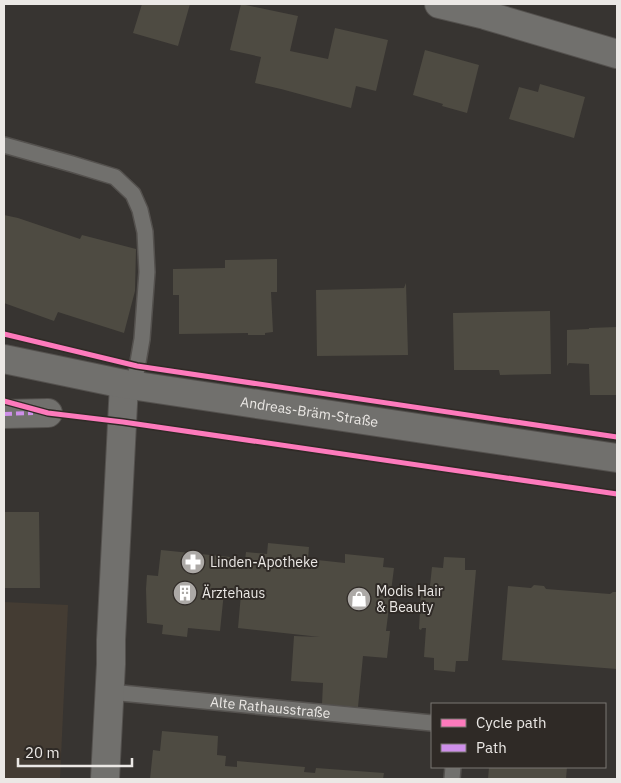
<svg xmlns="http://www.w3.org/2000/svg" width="621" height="783" font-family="'IBM Plex Sans',sans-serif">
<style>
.built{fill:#443c33}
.building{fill:#4e4b42}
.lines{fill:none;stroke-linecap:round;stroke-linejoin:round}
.lane-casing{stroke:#54514e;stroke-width:18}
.street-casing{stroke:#54514e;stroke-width:30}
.secondary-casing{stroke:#54514e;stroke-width:30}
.lane{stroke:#71706d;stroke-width:15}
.street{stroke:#71706d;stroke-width:28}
.secondary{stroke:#71706d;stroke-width:28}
.quiet{stroke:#ce8fe9;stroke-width:4;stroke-dasharray:8 4;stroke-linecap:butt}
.cycleway-casing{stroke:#2f2a26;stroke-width:8}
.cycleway{stroke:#fd7abc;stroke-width:5}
.labels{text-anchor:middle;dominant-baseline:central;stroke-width:4;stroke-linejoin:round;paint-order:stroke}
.street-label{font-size:14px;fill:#ebe8e5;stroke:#2f2a26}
.poi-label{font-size:14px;fill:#ebe8e5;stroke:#2f2a26;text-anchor:start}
</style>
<rect width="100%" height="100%" fill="#373431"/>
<path class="built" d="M 4,602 L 68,605 L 60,779 L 4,779 Z"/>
<path class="building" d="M 142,4 L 190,4 L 178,46 L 133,33 Z
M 241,4 L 298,16 L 290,51 L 328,59 L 335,28 L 388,40 L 376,91 L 356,86 L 351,108 L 281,89 L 255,83 L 261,57 L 230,50 Z
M 425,50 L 479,65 L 467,113 L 442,106 L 443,104 L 413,95 Z
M 540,84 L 585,97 L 574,138 L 509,119 L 519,87 L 538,92 Z
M 4,215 L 18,218 L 80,239 L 82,235 L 136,249 L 135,291 L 124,333 L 58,312 L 54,321 L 4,303 Z
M 277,259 L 277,292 L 271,292 L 273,332 L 265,333 L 265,335 L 248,335 L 248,333 L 179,334 L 179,295 L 173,295 L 173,269 L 225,268 L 225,260 Z
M 406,283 L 408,355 L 317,356 L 316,290 L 404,288 Z
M 550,311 L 551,374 L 500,375 L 499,370 L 454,370 L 453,313 Z
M 617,327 L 617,395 L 590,395 L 589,364 L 569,363 L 567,366 L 567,330 L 589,329 L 589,328 Z
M 4,512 L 39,512 L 40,588 L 4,588 Z
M 268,543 L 309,547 L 308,559 L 345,563 L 345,554 L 384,558 L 383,567 L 394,568 L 386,631 L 390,631 L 387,658 L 363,656 L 358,707 L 322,704 L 323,683 L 291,681 L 294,636 L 320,637 L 238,628 L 241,594 L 224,592 L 220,631 L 188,628 L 187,637 L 162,634 L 163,625 L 147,623 L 146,589 L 147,575 L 158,576 L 161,550 L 230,557 L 229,567 L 244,569 L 246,552 L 267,554 Z
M 444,557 L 465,558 L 465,570 L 476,570 L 468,661 L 456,661 L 455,672 L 434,670 L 434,658 L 424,657 L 426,628 L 422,628 L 421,630 L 419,629 L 421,592 L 424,592 L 423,594 L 429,595 L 432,567 L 443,568 Z
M 534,585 L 544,586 L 546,589 L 610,594 L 613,592 L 617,592 L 617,669 L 502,660 L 508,586 L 531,588 Z
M 162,731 L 218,736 L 217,755 L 226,756 L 225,766 L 237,767 L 237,761 L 305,767 L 304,772 L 315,773 L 316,768 L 384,773 L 383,779 L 150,779 L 153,750 L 160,751 Z
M 489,767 L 567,767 L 566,779 L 488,779 Z"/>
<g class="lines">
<g class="lane-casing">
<g id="lane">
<path d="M 4,145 L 72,164 L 115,177 L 133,194 L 140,210 L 145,232 L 147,272 L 142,339 L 134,385"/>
<path id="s1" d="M 110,692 L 432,723"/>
<path d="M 452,779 L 453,767"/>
</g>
</g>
<g class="street-casing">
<path id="street" d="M 439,4 L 485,15 L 617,54
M 4,414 L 48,413
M 105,779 L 111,664 L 111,640 L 124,384"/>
</g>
<g class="secondary-casing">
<g id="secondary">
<path id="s2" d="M 4,359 L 124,384 L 617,458"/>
</g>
</g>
<use href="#lane" class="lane"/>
<use href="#street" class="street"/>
<use href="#secondary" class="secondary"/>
<path class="quiet" d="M 4,414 L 33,413"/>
<g class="cycleway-casing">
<path id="cycleway" d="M 4,334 L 137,366 L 617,437
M 4,401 L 48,413 L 123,422 L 617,494"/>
</g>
<use href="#cycleway" class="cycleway"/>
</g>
<defs>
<g id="pharmacy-disc" transform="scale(1.25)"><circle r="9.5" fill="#aca9a6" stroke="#2f2a26"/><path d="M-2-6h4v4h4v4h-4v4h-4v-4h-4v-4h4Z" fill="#fff"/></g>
<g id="building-disc" transform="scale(1.25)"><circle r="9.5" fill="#aca9a6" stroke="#2f2a26"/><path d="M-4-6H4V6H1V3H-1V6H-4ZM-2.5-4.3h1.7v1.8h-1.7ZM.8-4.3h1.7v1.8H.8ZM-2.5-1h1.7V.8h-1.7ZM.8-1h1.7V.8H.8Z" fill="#fff"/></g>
<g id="shop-disc" transform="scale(1.25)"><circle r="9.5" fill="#aca9a6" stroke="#2f2a26"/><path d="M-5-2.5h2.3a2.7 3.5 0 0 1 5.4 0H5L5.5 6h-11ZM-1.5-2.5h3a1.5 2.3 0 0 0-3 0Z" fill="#fff"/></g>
</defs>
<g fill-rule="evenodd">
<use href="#pharmacy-disc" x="193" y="562"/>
<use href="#building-disc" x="185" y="593"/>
<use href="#shop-disc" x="359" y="599"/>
</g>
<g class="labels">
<g class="street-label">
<text stroke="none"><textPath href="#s2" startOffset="310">Andreas-Bräm-Straße</textPath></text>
<text stroke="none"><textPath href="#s1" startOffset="161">Alte Rathausstraße</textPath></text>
</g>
<g class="poi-label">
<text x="210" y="562">Linden-Apotheke</text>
<text x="376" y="591">Modis Hair<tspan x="376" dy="16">&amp; Beauty</tspan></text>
<text x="202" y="593">Ärztehaus</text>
</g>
</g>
<rect width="621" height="783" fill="none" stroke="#ebe8e5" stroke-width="10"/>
<rect x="431" y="703" width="175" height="65" fill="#2f2a26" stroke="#7a7672"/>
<rect x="441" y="719" width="25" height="8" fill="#fd7abc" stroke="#7a7672"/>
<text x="476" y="728" font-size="15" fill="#ebe8e5">Cycle path</text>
<rect x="441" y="744" width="25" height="8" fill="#ce8fe9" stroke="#7a7672"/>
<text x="476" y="753" font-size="15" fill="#ebe8e5">Path</text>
<path d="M18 758v8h114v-8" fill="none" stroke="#ebe8e5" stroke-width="2.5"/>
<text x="25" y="758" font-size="15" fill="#ebe8e5" stroke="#2f2a26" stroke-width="4" paint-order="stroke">20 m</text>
</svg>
